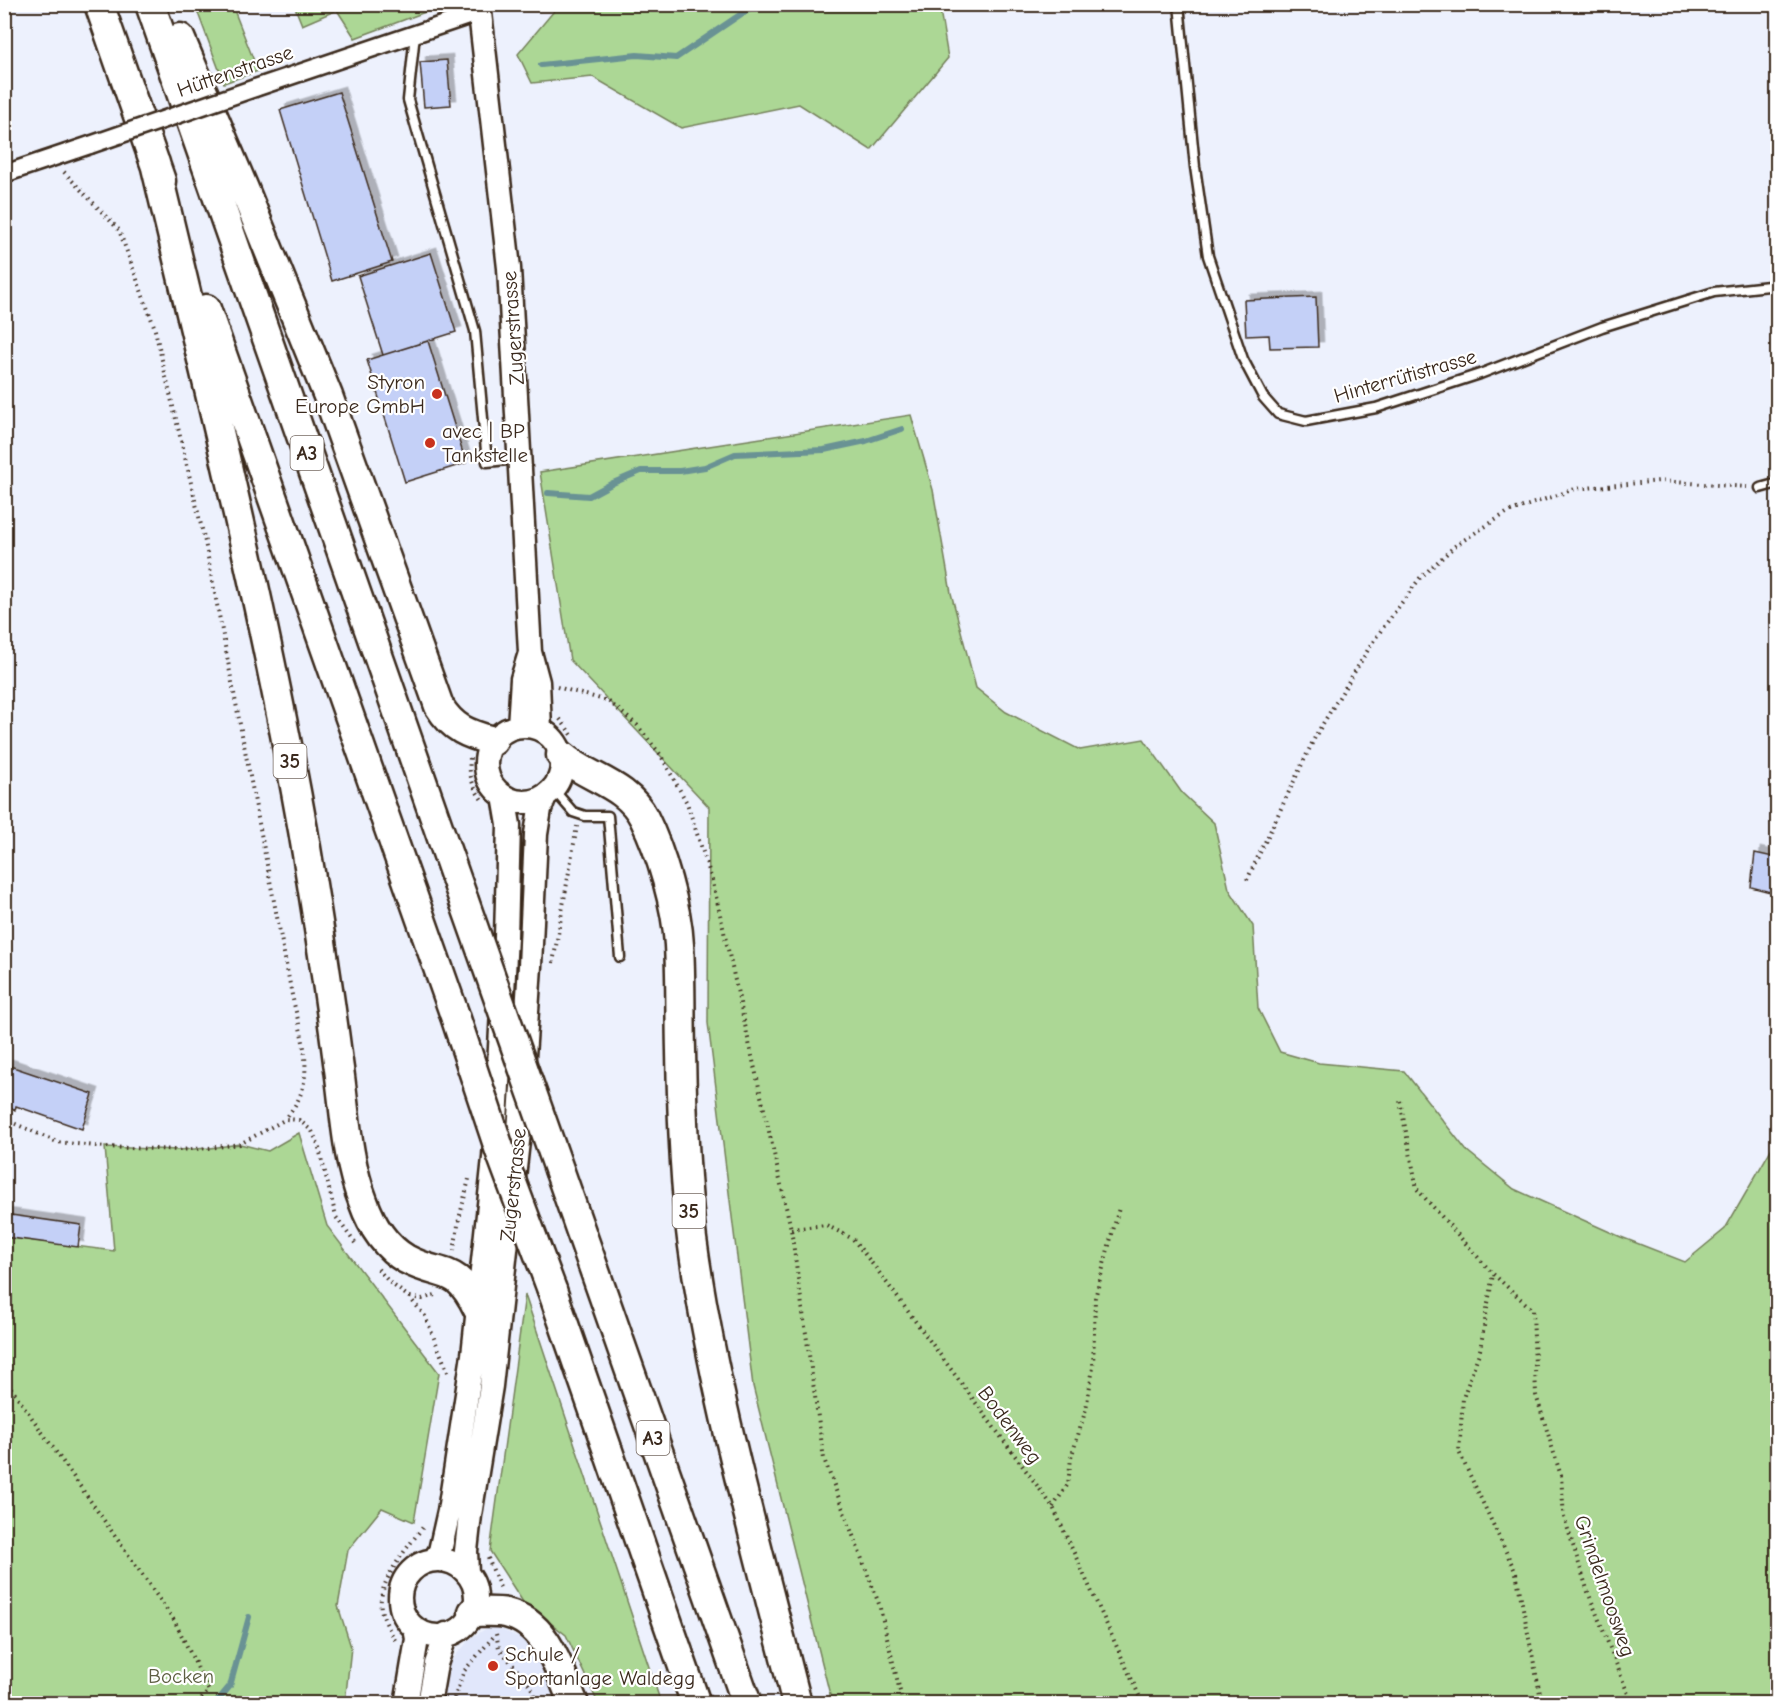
<svg xmlns="http://www.w3.org/2000/svg" width="1782" height="1708" font-family="'Comic Neue',sans-serif">
<style>
.built{fill:#e1e7fb}
.green{fill:#acd795;stroke:#74805a;stroke-width:1.5}
.lines{fill:none;stroke-linecap:round;stroke-linejoin:round}
.stream{stroke:#699294;stroke-width:6}
.building{fill:#c4d0f7;stroke:#3b2a1e;stroke-width:1.5;filter:url(#shadow)}
.lane-casing{stroke:#3b2a1e;stroke-width:13}
.street-casing{stroke:#3b2a1e;stroke-width:21}
.secondary-casing{stroke:#3b2a1e;stroke-width:27}
.highway-casing{stroke:#3b2a1e;stroke-width:33}
.path{stroke:#3b2a1e;stroke-width:4;stroke-dasharray:1.5 4.5;stroke-linecap:butt}
.lane{stroke:#fff;stroke-width:8}
.street{stroke:#fff;stroke-width:16}
.secondary{stroke:#fff;stroke-width:22}
.highway{stroke:#fff;stroke-width:28}
.street-bridge-casing{stroke:#3b2a1e;stroke-width:21;stroke-linecap:butt}
.highway-bridge-casing{stroke:#3b2a1e;stroke-width:33;stroke-linecap:butt}
.street-bridge{stroke:#fff;stroke-width:16}
.highway-bridge{stroke:#fff;stroke-width:28}
.poi-dot{fill:#c8321e;stroke:#fff;stroke-width:2}
.labels{text-anchor:middle;dominant-baseline:central;stroke-width:4.5;stroke-linejoin:round;paint-order:stroke}
.shield{fill:#fff;stroke:#766a62;stroke-width:1.5}
.shield-label{font-size:20px;font-weight:bold;fill:#3b2a1e}
.street-label{font-size:21px;fill:#3b2a1e;stroke:#fff}
.poi-label{font-size:21px;fill:#3b2a1e;stroke:#fff;text-anchor:start}
.park-label{font-size:21px;fill:#5d5e42;stroke:#fff}
</style>
<defs>
<filter id="shadow"><feDropShadow dx="5.5" dy="-5.5" stdDeviation="0" flood-color="#0004"/></filter>
</defs>
<rect width="100%" height="100%" fill="#edf1fd"/>
<filter id="ink" filterUnits="userSpaceOnUse"><feTurbulence type="fractalNoise" baseFrequency=".0167" numOctaves="2"/><feDisplacementMap in="SourceGraphic" scale="12" xChannelSelector="R" yChannelSelector="G"/><feConvolveMatrix kernelMatrix="1 2 1 2 8 2 1 2 1" color-interpolation-filters="sRGB"/></filter>
<g filter="url(#ink)">
<path class="built" d="M 492,1625 L 526,1641 L 539,1663 L 557,1703 L 442,1704 L 445,1668 L 471,1638 Z"/>
<path class="green" d="M 939,4 L 948,58 L 871,150 L 799,104 L 681,128 L 593,77 L 532,83 L 518,54 L 559,5 Z
M 195,5 L 232,5 L 258,71 L 224,83 Z
M 294,5 L 444,5 L 355,38 L 337,10 L 302,25 Z
M 911,415 L 933,490 L 951,593 L 976,688 L 1006,712 L 1080,750 L 1144,739 L 1182,793 L 1214,823 L 1229,889 L 1253,926 L 1258,1008 L 1280,1052 L 1319,1063 L 1404,1071 L 1466,1150 L 1514,1189 L 1621,1237 L 1685,1262 L 1725,1229 L 1777,1139 L 1777,1703 L 832,1703 L 753,1386 L 708,1023 L 709,807 L 570,660 L 540,472 Z
M 299,1133 L 327,1226 L 439,1373 L 414,1522 L 382,1508 L 348,1550 L 338,1606 L 351,1647 L 345,1703 L 5,1704 L 5,1237 L 114,1251 L 105,1147 L 178,1150 L 210,1148 L 240,1144 L 268,1151 Z
M 525,1295 L 661,1703 L 598,1703 L 566,1635 L 523,1602 L 490,1551 Z"/>
<g class="lines">
<path class="stream" d="M 541,65 L 637,55 L 676,58 L 756,4
M 548,493 L 589,496 L 613,483 L 641,471 L 680,471 L 705,467 L 735,454 L 824,450 L 866,441 L 902,429
M 215,1704 L 230,1686 L 249,1617"/>
</g>
<path class="building" d="M 447,60 L 451,105 L 424,107 L 420,62 Z
M 339,92 L 392,262 L 332,281 L 280,110 Z
M 431,253 L 456,332 L 383,355 L 358,276 Z
M 1316,297 L 1318,347 L 1270,348 L 1269,335 L 1246,336 L 1244,300 Z
M 428,341 L 466,463 L 405,482 L 367,360 Z
M 1755,853 L 1778,858 L 1778,894 L 1751,887 Z
M 7,1065 L 93,1094 L 82,1129 L 16,1106 L 15,1110 L 4,1106 L 4,1074 Z
M 4,1214 L 81,1225 L 78,1247 L 4,1237 Z"/>
<g class="lines">
<g class="lane-casing">
<path id="lane" d="M 1179,4 L 1195,167 L 1208,256 L 1243,359 L 1263,397 L 1278,414 L 1306,421 L 1376,408 L 1480,374 L 1602,327 L 1714,292 L 1778,285
M 415,34 L 408,100 L 475,331 L 487,462 L 518,459
M 1760,488 L 1778,483
M 553,789 L 573,812 L 585,816 L 608,816 L 620,957"/>
</g>
<g class="street-casing">
<path id="street" d="M 255,88 L 480,12
M 4,174 L 90,145"/>
</g>
<g class="secondary-casing">
<path id="secondary" d="M 479,4 L 509,268 L 530,652 L 538,682 L 540,729
M486 764a38 38 0 1 1 76 0a38 38 0 1 1-76 0Z
M 519,726 L 522,679 L 530,653
M 434,1560 L 440,1551 L 449,1511 L 473,1355 L 494,1158 L 506,937 L 509,825 L 504,796
M400 1598a38 38 0 1 1 76 0a38 38 0 1 1-76 0Z
M 467,1573 L 466,1551 L 470,1515 L 491,1386 L 519,1132 L 530,966 L 536,834 L 540,809 L 545,796
M 406,1704 L 417,1639 L 415,1628
M 429,1704 L 436,1664 L 446,1634"/>
</g>
<g class="highway-casing">
<path id="highway" d="M 99,4 L 161,181
M 150,4 L 464,901
M 180,38 L 244,189 L 328,396 L 439,706 C 453,729 468,734 493,741
M 155,163 C 208,385 263,606 303,830 C 316,907 328,984 338,1062 C 345,1107 346,1158 363,1201 C 371,1224 384,1246 406,1259 C 443,1279 455,1262 478,1309
M 206,309 L 454,1013
M 561,755 C 588,779 626,783 644,818 C 661,852 677,907 679,945 C 681,980 680,1016 681,1051 C 682,1114 684,1177 692,1239 C 713,1394 759,1552 797,1704
M 560,1172 L 747,1704
M 552,1290 L 696,1704
M 473,1612 C 484,1612 496,1611 506,1613 C 547,1622 559,1670 574,1704"/>
</g>
<path class="path" d="M 64,172 L 119,230 L 154,326 L 205,542 L 292,995 C 299,1028 314,1065 299,1098 C 296,1105 290,1112 286,1119
M 557,687 L 608,701 L 637,725 L 660,754 L 687,803 L 713,883 L 791,1229 L 824,1459 L 879,1604 L 903,1704
M 560,719 L 572,735
M 470,758 C 468,775 473,788 483,801
M 1247,880 L 1316,735 L 1374,640 L 1420,578 L 1456,545 L 1508,512 L 1575,489 L 1660,481 L 1747,487
M 553,963 L 577,826
M 1400,1101 L 1417,1189 L 1493,1274
M 4,1119 L 57,1142 L 105,1147 L 178,1150 L 209,1148 L 240,1144 L 286,1119 L 299,1120 L 312,1131 L 318,1144 L 336,1217 L 355,1243
M 791,1229 L 826,1225 L 853,1239 L 881,1275 L 1053,1507 L 1143,1704
M 454,1251 L 459,1219 L 469,1179
M 378,1269 L 389,1282 L 409,1297 L 425,1316 L 448,1372
M 410,1297 L 422,1299 L 435,1295
M 4,1378 L 174,1620 L 209,1691 L 195,1704
M 1053,1507 L 1068,1484 L 1071,1458 L 1086,1409 L 1093,1368 L 1095,1298 L 1119,1208
M 488,1558 L 501,1590
M 496,1634 L 499,1648 L 531,1687 L 537,1704
M 395,1640 C 390,1631 383,1619 381,1609 C 377,1582 408,1547 423,1527
M 452,1704 L 464,1671 L 495,1635
M 1542,1704 L 1516,1573 L 1459,1452 L 1463,1398 L 1480,1350 L 1493,1274 L 1533,1310 L 1536,1395 L 1561,1476 L 1564,1517 L 1588,1592 L 1632,1704"/>
<use href="#lane" class="lane"/>
<use href="#street" class="street"/>
<use href="#secondary" class="secondary"/>
<use href="#highway" class="highway"/>
<g class="street-bridge-casing">
<path id="street-bridge" d="M 90,145 L 255,88"/>
</g>
<g class="highway-bridge-casing">
<path id="highway-bridge" d="M 464,901 L 560,1172
M 454,1013 L 500,1151 L 552,1290"/>
</g>
<use href="#street-bridge" class="street-bridge"/>
<use href="#highway-bridge" class="highway-bridge"/>
</g>
</g>
<g class="poi-dot">
<circle cx="437" cy="394" r="6"/>
<circle cx="430" cy="443" r="6"/>
<circle cx="493" cy="1666" r="6"/>
</g>
<g class="labels">
<g class="shield">
<rect x="290.5" y="436" width="33" height="34" rx="4.5"/>
<rect x="273.5" y="744" width="33" height="34" rx="4.5"/>
<rect x="672.5" y="1194" width="33" height="34" rx="4.5"/>
<rect x="636.5" y="1421" width="33" height="34" rx="4.5"/>
</g>
<g class="shield-label">
<text x="307" y="453">A3</text>
<text x="290" y="761">35</text>
<text x="689" y="1211">35</text>
<text x="653" y="1438">A3</text>
</g>
<g class="street-label">
<text transform="translate(235 71) rotate(-19)">Hüttenstrasse</text>
<text transform="translate(513 328) rotate(-94)">Zugerstrasse</text>
<text transform="translate(1405 376) rotate(-16)">Hinterrütistrasse</text>
<text transform="translate(513 1185) rotate(-84)">Zugerstrasse</text>
<text transform="translate(1010 1425) rotate(53)">Bodenweg</text>
<text transform="translate(1605 1586) rotate(71)">Grindelmoosweg</text>
</g>
<g class="poi-label">
<text x="425" y="382" text-anchor="end">Styron<tspan x="425" dy="24">Europe GmbH</tspan></text>
<text x="442" y="431">avec | BP<tspan x="442" dy="24">Tankstelle</tspan></text>
<text x="505" y="1654">Schule /<tspan x="505" dy="24">Sportanlage Waldegg</tspan></text>
</g>
<g class="park-label">
<text x="181" y="1676">Bocken</text>
</g>
</g>
<rect width="1782" height="1708" fill="none" stroke="#fff" stroke-width="24"/>
<rect x="12" y="12" width="1758" height="1684" fill="none" stroke="#3b2a1e" stroke-width="2" filter="url(#ink)"/>
</svg>
